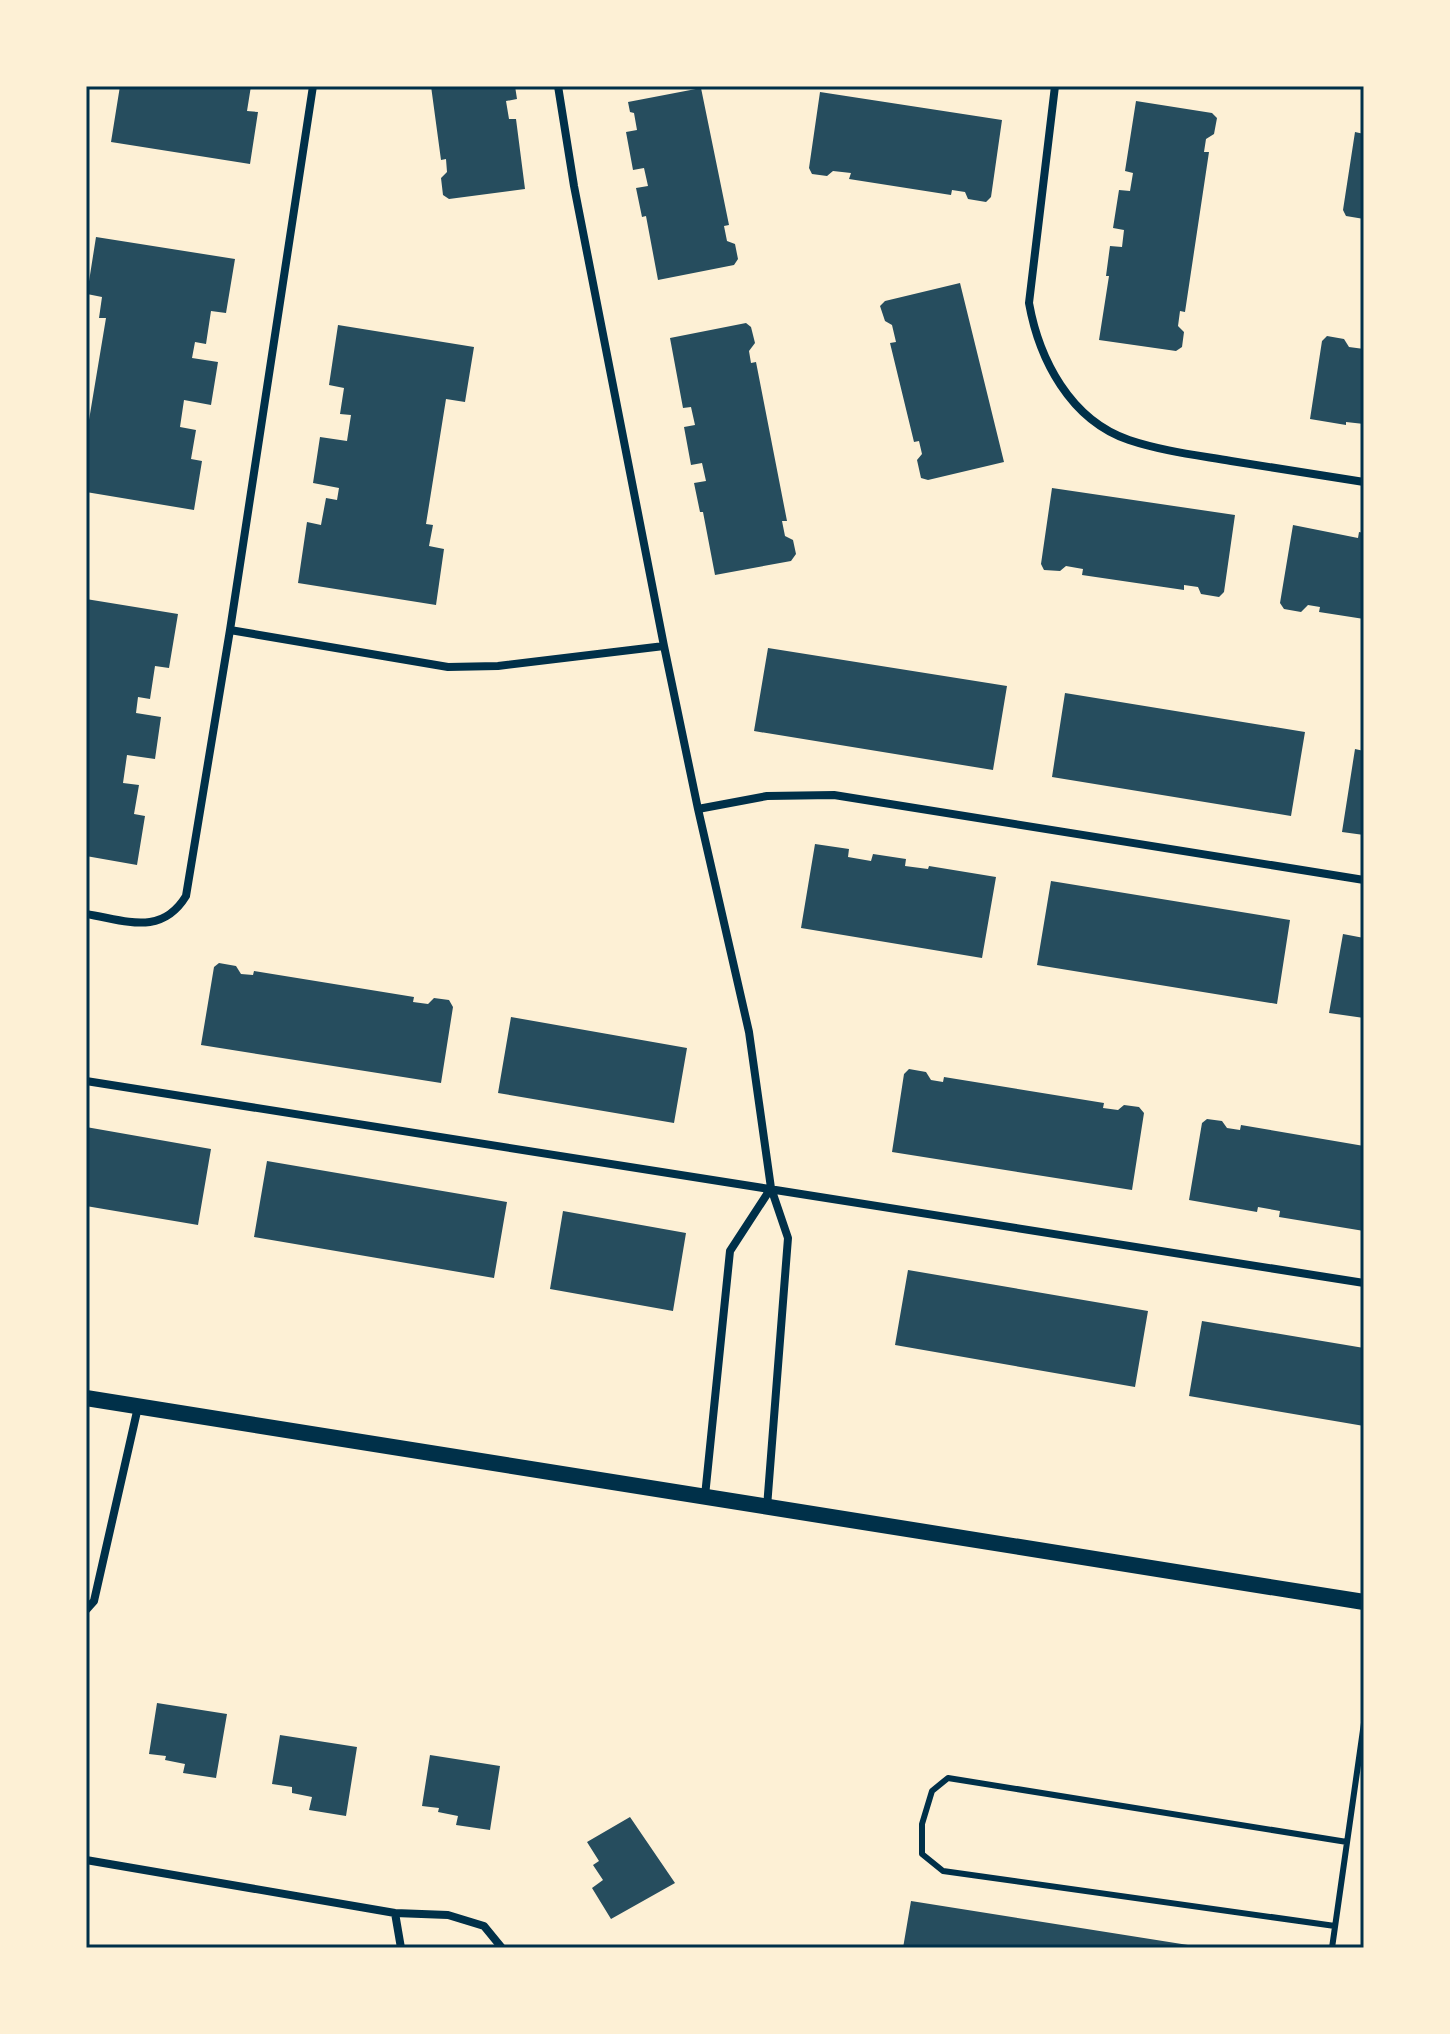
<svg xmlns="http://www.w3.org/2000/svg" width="1450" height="2034" font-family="Poppins,sans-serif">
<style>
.building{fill:#264d5e}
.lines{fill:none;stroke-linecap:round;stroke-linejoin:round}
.service{stroke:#003049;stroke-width:6}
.minor{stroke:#003049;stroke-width:8}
.secondary{stroke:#003049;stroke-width:16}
.neatline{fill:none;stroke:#003049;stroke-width:3}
</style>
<rect width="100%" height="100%" fill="#fdf0d5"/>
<path class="building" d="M 120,86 L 140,88 L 141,86 L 251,86 L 247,111 L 258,112 L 250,164 L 111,142 Z
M 431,86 L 515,86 L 517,99 L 506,101 L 509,119 L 516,119 L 525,189 L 449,199 L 443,195 L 441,178 L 447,172 L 446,159 L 441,160 Z
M 701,88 L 729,225 L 724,226 L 727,241 L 735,244 L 738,259 L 734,265 L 658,280 L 646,216 L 642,217 L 636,188 L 648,186 L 644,168 L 633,170 L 626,132 L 637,130 L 634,113 L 630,112 L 628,102 Z
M 820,92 L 1002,120 L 991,197 L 986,202 L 968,199 L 965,192 L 952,190 L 951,195 L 849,179 L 851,173 L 833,171 L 827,176 L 812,174 L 809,168 Z
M 1136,101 L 1212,113 L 1217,118 L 1214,134 L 1206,139 L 1204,152 L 1209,152 L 1185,312 L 1180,311 L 1178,326 L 1184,332 L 1182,347 L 1176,351 L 1099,340 L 1109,276 L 1106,276 L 1110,246 L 1122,247 L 1124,230 L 1113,228 L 1119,190 L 1130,191 L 1133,173 L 1125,171 Z
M 1355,132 L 1364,134 L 1364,219 L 1346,216 L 1343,210 Z
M 96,237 L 235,259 L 226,313 L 211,311 L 206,344 L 195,342 L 192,358 L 218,362 L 211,405 L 184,400 L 180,427 L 196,430 L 191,459 L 202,461 L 194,510 L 86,492 L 86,438 L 106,318 L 99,318 L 102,297 L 87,294 Z
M 960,283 L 1004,462 L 928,480 L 921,478 L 917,460 L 922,454 L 919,441 L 914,442 L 890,343 L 896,342 L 892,325 L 885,321 L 880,306 L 885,301 Z
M 746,323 L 751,327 L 755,343 L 749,351 L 751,363 L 756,362 L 787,521 L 782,521 L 785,536 L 793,540 L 796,554 L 791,561 L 715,575 L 703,512 L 700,512 L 694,483 L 706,481 L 702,463 L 691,465 L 684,427 L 695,425 L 691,407 L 683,408 L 670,338 Z
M 338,325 L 474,347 L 465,402 L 446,399 L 426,524 L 433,525 L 429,546 L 444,549 L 436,605 L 298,583 L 307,522 L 321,525 L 326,498 L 337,500 L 339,488 L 313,483 L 320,437 L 347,441 L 351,415 L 340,414 L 344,388 L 329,385 Z
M 1327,336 L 1344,339 L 1349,347 L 1364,349 L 1364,424 L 1346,422 L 1346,425 L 1310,419 L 1322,341 Z
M 1052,488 L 1235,515 L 1224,592 L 1219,597 L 1201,594 L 1198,587 L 1184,585 L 1184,590 L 1082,575 L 1083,569 L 1066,566 L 1060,571 L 1044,570 L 1041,564 Z
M 1293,525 L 1358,538 L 1359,532 L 1364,533 L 1364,619 L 1319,612 L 1320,607 L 1308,605 L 1301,612 L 1284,609 L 1280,603 Z
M 86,599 L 178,614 L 169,668 L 155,666 L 150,699 L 138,697 L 136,713 L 161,717 L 155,759 L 127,755 L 123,783 L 139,785 L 134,814 L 145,816 L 137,865 L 86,856 Z
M 768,648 L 1007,686 L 993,770 L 754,731 Z
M 1065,693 L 1305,732 L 1291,816 L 1052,777 Z
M 1355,749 L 1364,751 L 1364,835 L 1342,832 Z
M 815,844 L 849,849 L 848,857 L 871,861 L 873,854 L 906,859 L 905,866 L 928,869 L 929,866 L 996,877 L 982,958 L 801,928 Z
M 1051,881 L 1290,920 L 1277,1004 L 1037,965 Z
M 1343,934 L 1364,938 L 1364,1018 L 1329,1013 Z
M 219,963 L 236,966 L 241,974 L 253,975 L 254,971 L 414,997 L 413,1002 L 428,1004 L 434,998 L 449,1000 L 453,1007 L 441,1083 L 201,1045 L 214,967 Z
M 511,1017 L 687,1048 L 674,1123 L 498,1093 Z
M 909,1069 L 926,1072 L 931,1080 L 943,1082 L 944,1077 L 1104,1103 L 1103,1108 L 1118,1110 L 1124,1105 L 1139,1107 L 1144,1113 L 1132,1190 L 892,1152 L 904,1074 Z
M 1207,1119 L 1222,1121 L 1227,1128 L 1240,1130 L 1241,1125 L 1364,1146 L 1364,1231 L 1279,1217 L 1280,1211 L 1258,1207 L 1257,1212 L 1189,1200 L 1202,1123 Z
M 86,1127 L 211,1149 L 198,1225 L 86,1206 Z
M 267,1161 L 507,1202 L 494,1278 L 254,1237 Z
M 563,1211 L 686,1233 L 673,1311 L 550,1289 Z
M 908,1270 L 1148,1311 L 1135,1387 L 895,1345 Z
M 1202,1321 L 1364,1348 L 1364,1426 L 1189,1396 Z
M 157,1703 L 227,1714 L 216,1778 L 183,1773 L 185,1764 L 165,1760 L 166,1756 L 149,1754 Z
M 280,1735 L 357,1747 L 346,1816 L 309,1810 L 312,1797 L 292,1793 L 292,1787 L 272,1784 Z
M 430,1755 L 500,1766 L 490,1830 L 456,1825 L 458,1816 L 438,1812 L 439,1808 L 422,1806 Z
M 630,1817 L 675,1883 L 611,1919 L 592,1888 L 603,1880 L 593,1865 L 599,1861 L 587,1842 Z
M 911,1901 L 1188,1945 L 1187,1948 L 903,1948 Z"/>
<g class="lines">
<path class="service" d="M 1335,1926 L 943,1871 L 922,1854 L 922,1824 L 932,1791 L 948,1778 L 1347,1842
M 1332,1948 L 1364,1723"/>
<path class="minor" d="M 558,86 L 574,186 L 664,646 L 698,809 L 749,1032 L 771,1188 L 788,1238 L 767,1507
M 1055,86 L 1029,303 C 1039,359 1070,420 1129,440 C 1162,451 1196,455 1231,461 C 1275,468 1320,475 1364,482
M 230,630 L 448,667 L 498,666 L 664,646
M 698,809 L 767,796 L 834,795 L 1364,880
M 86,914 C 125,920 161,937 186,896 L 230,630 L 313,86
M 86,1081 L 1364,1283
M 705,1496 L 730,1251 L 771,1188
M 86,1610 L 94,1601 L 138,1407
M 86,1860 L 395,1913 L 448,1915 L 484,1926 L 502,1948
M 395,1913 L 401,1948"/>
<path class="secondary" d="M 86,1398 L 1364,1602"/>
</g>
<rect width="1450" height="2034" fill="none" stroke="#fdf0d5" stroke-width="176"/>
<rect x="88" y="88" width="1274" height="1858" class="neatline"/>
</svg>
